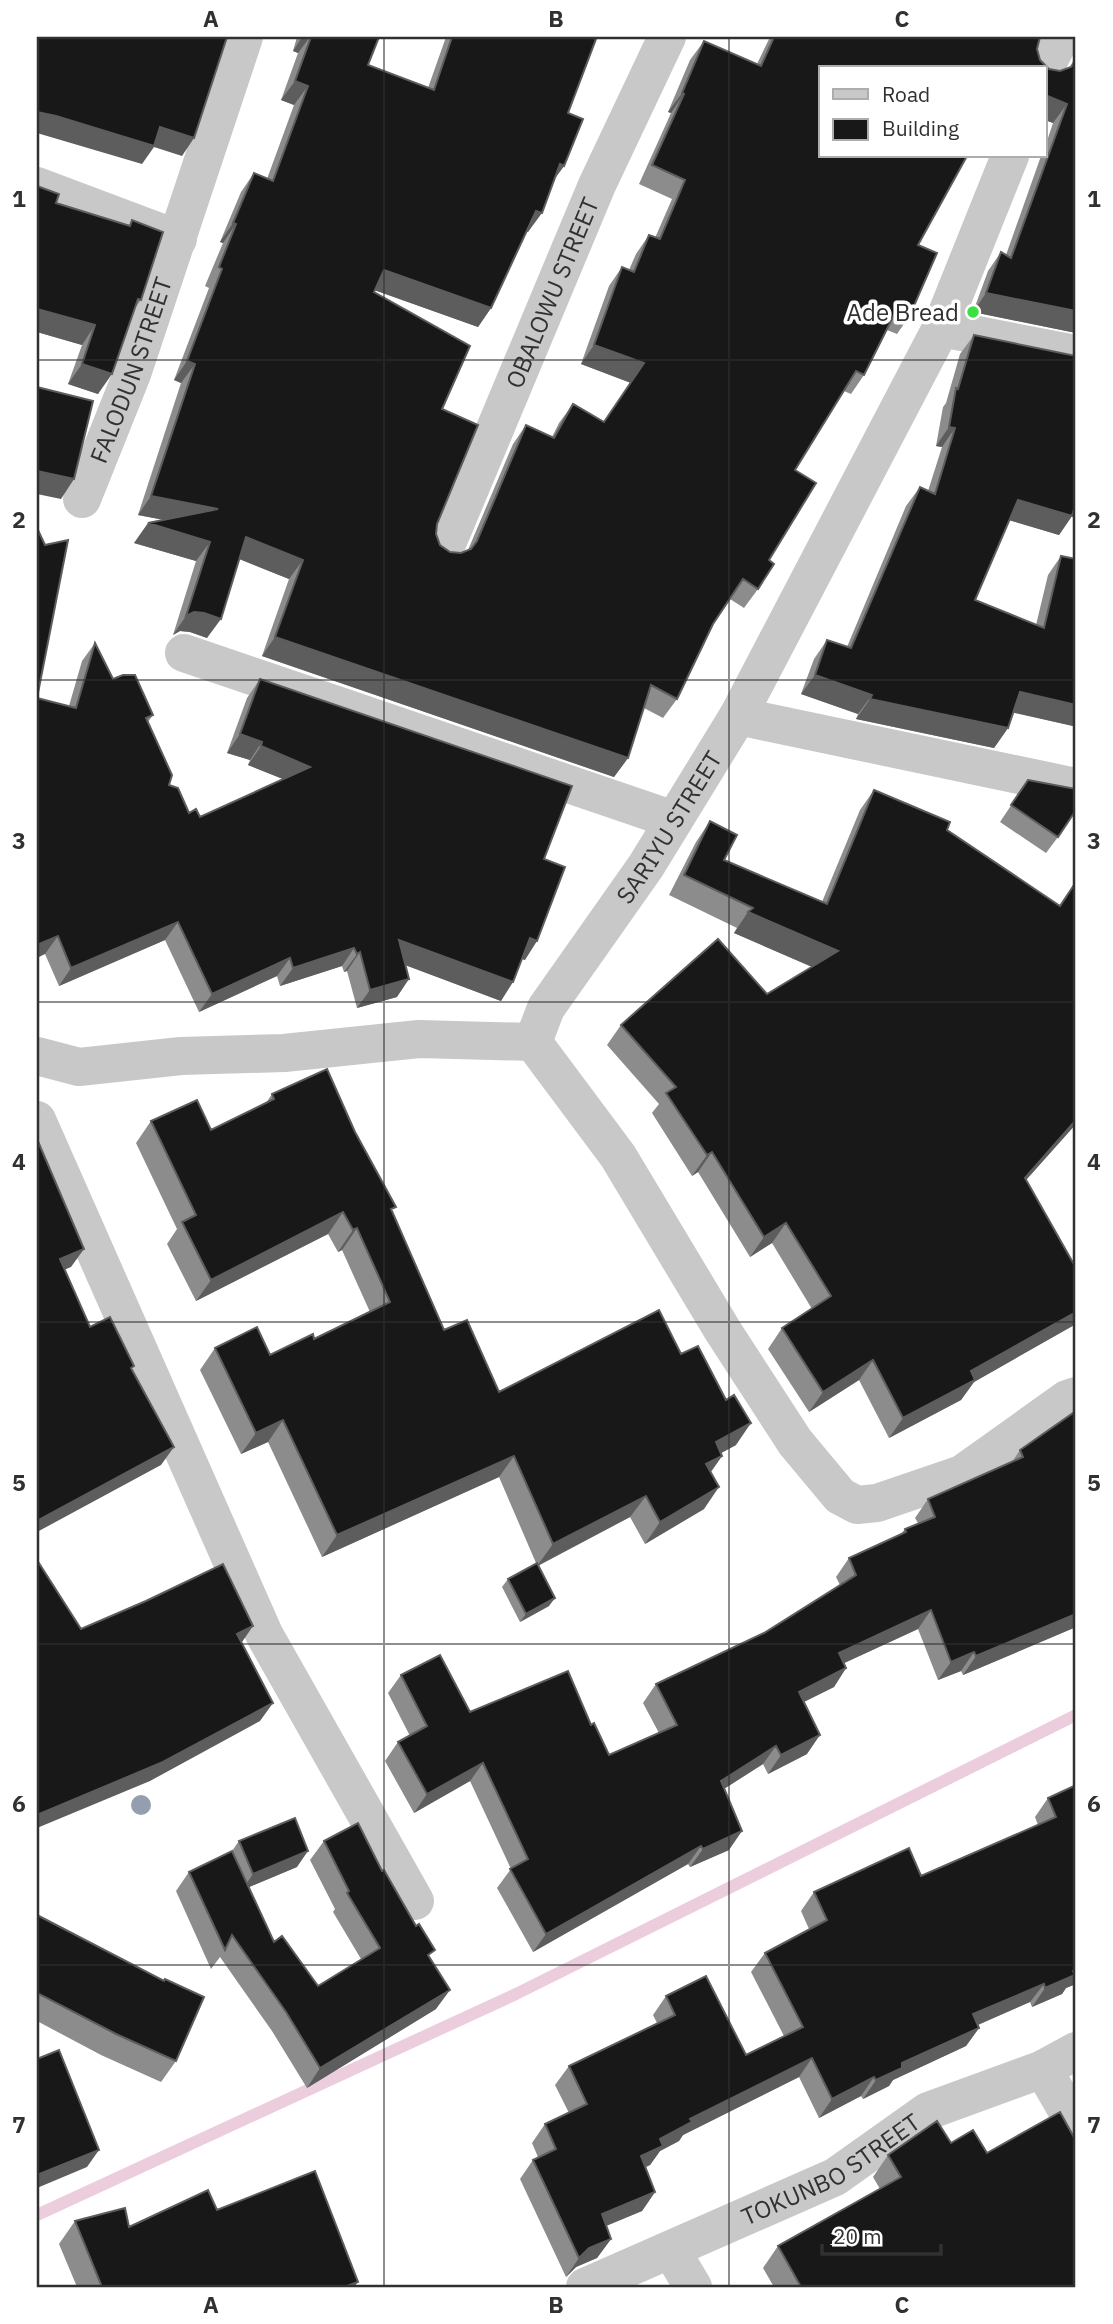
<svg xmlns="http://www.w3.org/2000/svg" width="1113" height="2324" font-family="'IBM Plex Sans',sans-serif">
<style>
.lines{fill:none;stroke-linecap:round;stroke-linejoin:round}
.stream{stroke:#eccddd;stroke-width:12}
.minor{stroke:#c8c8c8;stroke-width:38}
.tree{fill:#959eae}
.wall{fill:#8c8c8c}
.shaded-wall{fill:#5d5d5d}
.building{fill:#181818;stroke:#5d5d5d;stroke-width:2}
.grid{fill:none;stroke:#313131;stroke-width:2;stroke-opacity:0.55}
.poi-dot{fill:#3ae140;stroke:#fff;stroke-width:2.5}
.labels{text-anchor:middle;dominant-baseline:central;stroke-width:7;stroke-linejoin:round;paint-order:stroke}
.street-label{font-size:24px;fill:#313131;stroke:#fff}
.poi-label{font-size:24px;fill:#313131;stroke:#fff;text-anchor:end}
.neatline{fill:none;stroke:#313131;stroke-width:2.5}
.grid-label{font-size:23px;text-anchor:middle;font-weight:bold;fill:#313131}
</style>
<rect width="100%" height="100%" fill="#fff"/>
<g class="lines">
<path class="stream" d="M 37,2215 L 516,1994 L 1076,1715"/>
<g class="minor">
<path d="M 1045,68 L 1061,37"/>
<path d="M 37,186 L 178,239"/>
<path d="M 941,328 L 1070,353 L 1076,356"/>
<path id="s1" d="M 82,499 L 132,374 L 244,37"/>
<path id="s2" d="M 444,551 L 597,185 L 667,37"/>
<path d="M 184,653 L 674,820"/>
<path d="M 738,716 L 1076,787"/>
<path d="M 533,1042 L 618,1156 L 723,1331 L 795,1442 L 840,1496 L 857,1505 L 877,1503 L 962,1474 L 1067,1399 L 1076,1396"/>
<path id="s3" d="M 37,1056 L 79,1067 L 181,1056 L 284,1053 L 419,1039 L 533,1042 L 546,1008 L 646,866 L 738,716 L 941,328 L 1010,156"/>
<path d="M 37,1120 L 264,1634 L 415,1901"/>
<path d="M 1043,2069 L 1076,2126"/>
<path d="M 671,2250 L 693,2287"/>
<path id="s4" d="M 585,2287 L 835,2177 L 928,2111 L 1043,2069 L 1076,2051"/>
</g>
</g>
<circle class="tree" cx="141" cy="1805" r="10"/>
<path class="wall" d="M 297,37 L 379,37 L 368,65 L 428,88 L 446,37 L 591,37 L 568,113 L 564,166 L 553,181 L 528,232 L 526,231 L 491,308 L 478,327 L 375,290 L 374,292 L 442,409 L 436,534 L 440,545 L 450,552 L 461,553 L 468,550 L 513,444 L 526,425 L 552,437 L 559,423 L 573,404 L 604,422 L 631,383 L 581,364 L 609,286 L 622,267 L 629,270 L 636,254 L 649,235 L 655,238 L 672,199 L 639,184 L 671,113 L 668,112 L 690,60 L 704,41 L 757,64 L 770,37 L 1040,37 L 1037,49 L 1040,60 L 1049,69 L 1060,71 L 1070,67 L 1076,55 L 1076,333 L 973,312 L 988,271 L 1001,252 L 1006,255 L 1041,156 L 1045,156 L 1045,147 L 1053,123 L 1045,120 L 1045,68 L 821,68 L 918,245 L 910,315 L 897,334 L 887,330 L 864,375 L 851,394 L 844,391 L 795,470 L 769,560 L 758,589 L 744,608 L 730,599 L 713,624 L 677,699 L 663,718 L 644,708 L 628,758 L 614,777 L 262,656 L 289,579 L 239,559 L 207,638 L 190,632 L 180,631 L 173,635 L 196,561 L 134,543 L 165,520 L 138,515 L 181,383 L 174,380 L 209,288 L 205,286 L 223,243 L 220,242 L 241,192 L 254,173 L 267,179 L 294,105 L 281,100 L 298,53 L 293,51 Z
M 37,186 L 56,203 L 129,225 L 132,220 L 141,300 L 135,308 L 98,394 L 68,384 L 82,345 L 37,332 Z
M 974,335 L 1076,510 L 1074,510 L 1072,516 L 1059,535 L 1009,520 L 975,600 L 1036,625 L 1048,575 L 1061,556 L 1073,726 L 1013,712 L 1008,728 L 994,748 L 856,719 L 858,714 L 801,694 L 814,659 L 827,640 L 847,647 L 906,506 L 920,487 L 928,491 L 942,447 L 936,446 L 943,407 L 946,403 L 960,354 Z
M 95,643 L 113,679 L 153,715 L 148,722 L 169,785 L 189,813 L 200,817 L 283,779 L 248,765 L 250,760 L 227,753 L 247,698 L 260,679 L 544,859 L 525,960 L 522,959 L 501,1001 L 406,965 L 397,997 L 357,1008 L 347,971 L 344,972 L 342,966 L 280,986 L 277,976 L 199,1012 L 165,940 L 59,986 L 45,954 L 37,698 L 69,706 L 82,661 Z
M 1028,780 L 1058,837 L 1046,853 L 1000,822 Z
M 874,790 L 947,830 L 1060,906 L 1076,882 L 1076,1124 L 1026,1180 L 1076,1324 L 974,1382 L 961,1400 L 889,1438 L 859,1380 L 809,1412 L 768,1349 L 782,1328 L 812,1309 L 772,1243 L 750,1257 L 698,1172 L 692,1176 L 652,1113 L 659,1104 L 607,1045 L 621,1025 L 767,994 L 812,967 L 734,933 L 737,928 L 669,895 L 696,842 L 710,821 L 724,860 L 822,902 L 860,810 Z
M 272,1094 L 392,1212 L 444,1330 L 499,1392 L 681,1354 L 736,1445 L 721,1453 L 722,1456 L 711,1472 L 704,1509 L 645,1544 L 630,1517 L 538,1566 L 549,1606 L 520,1622 L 502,1587 L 508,1579 L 536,1563 L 499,1477 L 322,1557 L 268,1442 L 241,1454 L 200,1370 L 215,1348 L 270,1355 L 314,1339 L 370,1312 L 342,1250 L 338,1252 L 328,1234 L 196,1301 L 167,1244 L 177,1229 L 136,1143 L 151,1121 L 211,1130 L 266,1103 Z
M 1076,1411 L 1076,1627 L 963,1675 L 961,1671 L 938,1680 L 918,1629 L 844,1663 L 846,1668 L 834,1687 L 803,1702 L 807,1754 L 768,1774 L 763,1764 L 724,1789 L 729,1850 L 690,1867 L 688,1864 L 533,1952 L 497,1888 L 511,1869 L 470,1781 L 414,1813 L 385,1761 L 398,1742 L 410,1736 L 388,1693 L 401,1675 L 470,1712 L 591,1725 L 609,1755 L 659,1733 L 643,1703 L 656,1684 L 764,1633 L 840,1585 L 836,1577 L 849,1558 L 901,1534 L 905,1529 L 918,1523 L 915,1518 L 928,1499 L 1012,1462 L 1020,1450 Z
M 1076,1785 L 1076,1984 L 1066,1988 L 1062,1994 L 1032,2007 L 1030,2002 L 978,2025 L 979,2028 L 966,2046 L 893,2080 L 889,2086 L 863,2099 L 861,2096 L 819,2118 L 799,2077 L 683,2135 L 679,2141 L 660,2151 L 650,2165 L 646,2167 L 655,2192 L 642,2211 L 606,2226 L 611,2239 L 597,2258 L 576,2267 L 566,2277 L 520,2179 L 533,2160 L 538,2157 L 532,2143 L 545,2124 L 569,2113 L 555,2085 L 569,2066 L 657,2023 L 653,2015 L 666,1996 L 746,2055 L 784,2036 L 751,1972 L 765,1953 L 809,1929 L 801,1911 L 814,1892 L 921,1876 L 1038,1825 L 1035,1817 L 1048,1798 Z
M 239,1841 L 297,1867 L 249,1887 L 274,1942 L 318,1986 L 361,1959 L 333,1912 L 335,1909 L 310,1860 L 324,1841 L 382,1871 L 430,1958 L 436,2009 L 307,2088 L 272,2031 L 220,1957 L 211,1969 L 176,1891 L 189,1872 L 232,1851 Z
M 37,1915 L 176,2061 L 161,2082 L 101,2055 L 37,2021 Z
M 951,2143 L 987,2153 L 1076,2287 L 774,2287 L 763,2268 L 778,2246 L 880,2189 L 873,2177 L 888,2155 Z
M 217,2210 L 354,2287 L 77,2287 L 59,2244 L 75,2221 L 129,2227 Z"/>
<path class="shaded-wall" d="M 302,37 L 310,37 L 298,53 L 293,51 Z
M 295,81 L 308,86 L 294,105 L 281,100 Z
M 682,93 L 684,94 L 671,113 L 668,112 Z
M 1045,95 L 1067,104 L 1053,123 L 1045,120 Z
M 37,112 L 160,127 L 194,138 L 182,156 L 154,147 L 142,164 L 37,133 Z
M 560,164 L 564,166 L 550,185 Z
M 536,211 L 542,213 L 528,232 L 522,230 Z
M 233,223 L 236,224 L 223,243 L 220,242 Z
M 384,270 L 491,308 L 478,327 L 371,289 Z
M 986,293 L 1076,311 L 1076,333 L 973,312 Z
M 37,309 L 95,325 L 82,345 L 37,332 Z
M 594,345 L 644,363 L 631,383 L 581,364 Z
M 187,361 L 195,364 L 181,383 L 174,380 Z
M 82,364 L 112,374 L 98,394 L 68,384 Z
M 949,427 L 955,428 L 942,447 L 936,446 Z
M 37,471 L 74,479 L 61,499 L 37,494 Z
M 151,496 L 218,509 L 205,528 L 138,515 Z
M 1018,500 L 1072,516 L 1059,535 L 1005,519 Z
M 148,523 L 210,542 L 196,561 L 134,543 Z
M 246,537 L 303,560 L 289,579 L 232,556 Z
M 194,612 L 204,613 L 221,619 L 207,638 L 190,632 L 180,631 L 173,635 L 186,616 Z
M 275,637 L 628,758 L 614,777 L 262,656 Z
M 815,675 L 872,695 L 858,714 L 801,694 Z
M 1020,692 L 1076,705 L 1076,721 L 1073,726 L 1006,711 Z
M 870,699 L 1008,728 L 994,748 L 856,719 Z
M 240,734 L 262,742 L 250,760 L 227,753 Z
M 261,746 L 310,767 L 298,785 L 248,765 Z
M 748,912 L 838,951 L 824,972 L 734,933 Z
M 178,922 L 165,940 L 59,986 L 71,968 Z
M 58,936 L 45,954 L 37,958 L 37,945 Z
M 530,938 L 537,941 L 525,960 L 517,957 Z
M 399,940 L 513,982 L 501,1001 L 386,958 Z
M 354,948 L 342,966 L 280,986 L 293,968 Z
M 360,952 L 347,971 L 344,972 L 357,954 Z
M 290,958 L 277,976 L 199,1012 L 212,994 Z
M 409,979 L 397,997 L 357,1008 L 370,990 Z
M 1076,1120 L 1076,1124 L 1010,1198 L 1025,1178 Z
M 712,1152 L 698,1172 L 692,1176 L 707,1155 Z
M 343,1212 L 328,1234 L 196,1301 L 211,1280 Z
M 786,1223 L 772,1243 L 750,1257 L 764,1237 Z
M 357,1228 L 342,1250 L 338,1252 L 353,1230 Z
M 84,1249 L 71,1267 L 47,1277 L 60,1259 Z
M 1076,1312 L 1076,1324 L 974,1382 L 961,1400 L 889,1438 L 903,1418 L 971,1371 Z
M 873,1360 L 859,1380 L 809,1412 L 823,1392 Z
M 283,1420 L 268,1442 L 241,1454 L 256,1433 Z
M 751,1423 L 736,1445 L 701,1464 L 716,1442 Z
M 174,1447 L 161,1465 L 37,1532 L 37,1521 Z
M 514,1456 L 499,1477 L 322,1557 L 337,1535 Z
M 722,1456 L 707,1477 L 706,1464 Z
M 719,1487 L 704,1509 L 645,1544 L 660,1522 Z
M 646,1496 L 630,1517 L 537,1566 L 553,1544 Z
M 555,1598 L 549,1606 L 520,1622 L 526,1614 Z
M 931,1610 L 918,1629 L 827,1671 L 839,1653 Z
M 1076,1614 L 1076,1627 L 963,1675 L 976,1656 Z
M 253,1626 L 240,1645 L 237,1634 Z
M 974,1652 L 961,1671 L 938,1680 L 951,1662 Z
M 846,1668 L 834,1687 L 786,1711 L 799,1692 Z
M 273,1703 L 260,1721 L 150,1781 L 37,1828 L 37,1815 Z
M 820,1735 L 807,1754 L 768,1774 L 781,1755 Z
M 776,1746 L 763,1764 L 708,1799 L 721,1781 Z
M 483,1763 L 470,1781 L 414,1813 L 427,1794 Z
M 742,1831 L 729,1850 L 690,1867 L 703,1849 Z
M 701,1846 L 688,1864 L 533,1952 L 546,1934 Z
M 308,1851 L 297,1867 L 242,1890 L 253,1874 Z
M 1076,1970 L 1076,1984 L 1066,1988 L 1062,1994 L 1032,2007 L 1045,1988 Z
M 1044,1984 L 1030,2002 L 959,2033 L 973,2014 Z
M 450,1990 L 436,2009 L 307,2088 L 320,2068 Z
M 979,2028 L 966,2046 L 893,2080 L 889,2086 L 863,2099 L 876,2080 L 902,2063 Z
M 812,2058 L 799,2077 L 683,2135 L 679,2141 L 660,2151 L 650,2165 L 628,2175 L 641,2156 L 660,2139 L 690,2119 Z
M 874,2077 L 861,2096 L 819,2118 L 832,2099 Z
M 99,2150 L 87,2167 L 37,2188 L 37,2175 Z
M 655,2192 L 642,2211 L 589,2233 L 602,2214 Z
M 611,2239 L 597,2258 L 576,2267 L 566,2277 L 579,2258 L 589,2248 Z
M 358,2282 L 354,2287 L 344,2287 Z"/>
<path class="building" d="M 37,37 L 227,37 L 194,138 L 160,127 L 154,146 L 56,116 L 37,112 Z
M 311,37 L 379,37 L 368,65 L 434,90 L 452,37 L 591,37 L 596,39 L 568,113 L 583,119 L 564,166 L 560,164 L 542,213 L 536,211 L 491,308 L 384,270 L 374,292 L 470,346 L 442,409 L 478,425 L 437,524 L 436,534 L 440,545 L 450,552 L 461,553 L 471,549 L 477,541 L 526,425 L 554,438 L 573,404 L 604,422 L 644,363 L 594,345 L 622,267 L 634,272 L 649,235 L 660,239 L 685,180 L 652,165 L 684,94 L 682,93 L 704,41 L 761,66 L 774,37 L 1040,37 L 1037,49 L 1040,60 L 1049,69 L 1060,71 L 1071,67 L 1076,61 L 1076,311 L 986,293 L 1001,252 L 1011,258 L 1067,104 L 1045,95 L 1045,68 L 821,68 L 821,156 L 967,156 L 918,245 L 937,253 L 910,315 L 897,309 L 864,375 L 856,371 L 795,470 L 816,483 L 769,560 L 774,564 L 758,589 L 743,579 L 713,624 L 677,699 L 651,685 L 628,758 L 275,637 L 303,560 L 246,537 L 221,619 L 204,613 L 194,612 L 186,616 L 210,542 L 148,523 L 218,509 L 151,496 L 195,364 L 187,361 L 222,269 L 219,267 L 236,224 L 233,223 L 254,173 L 273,181 L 308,86 L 295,81 Z
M 37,186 L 59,194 L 56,203 L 130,226 L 132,220 L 163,232 L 141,300 L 138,299 L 112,374 L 82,364 L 95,325 L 37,309 Z
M 974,335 L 1076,356 L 1076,502 L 1072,516 L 1018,500 L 975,600 L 1044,628 L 1061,556 L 1076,559 L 1076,705 L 1020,692 L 1008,728 L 870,699 L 872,695 L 815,675 L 827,640 L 851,648 L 920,487 L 935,494 L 955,428 L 949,427 L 956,388 L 958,389 Z
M 37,387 L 93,401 L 74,479 L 37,471 Z
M 37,528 L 45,545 L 68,540 L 37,698 L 76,708 L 95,643 L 113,679 L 123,675 L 135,675 L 153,715 L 146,718 L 172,775 L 169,785 L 178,788 L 189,813 L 196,809 L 200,817 L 310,767 L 261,746 L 262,742 L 240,734 L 260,679 L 572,786 L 544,859 L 565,867 L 537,941 L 530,938 L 513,982 L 399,940 L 409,979 L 370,990 L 360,952 L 357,954 L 354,948 L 293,968 L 290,958 L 212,994 L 178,922 L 71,968 L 58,936 L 37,945 Z
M 1028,780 L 1076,789 L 1076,810 L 1058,837 L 1011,805 Z
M 874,790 L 950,822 L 947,830 L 1060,906 L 1076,882 L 1076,1120 L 1025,1178 L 1076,1268 L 1076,1312 L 971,1371 L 975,1380 L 903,1418 L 873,1360 L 823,1392 L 782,1328 L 831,1296 L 786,1223 L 764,1237 L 712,1152 L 707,1155 L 666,1093 L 676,1087 L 621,1025 L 718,939 L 767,994 L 838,951 L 748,912 L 753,908 L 684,875 L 710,821 L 737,835 L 724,860 L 827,904 Z
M 327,1069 L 355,1132 L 396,1207 L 391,1209 L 444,1330 L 467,1320 L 499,1392 L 659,1310 L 681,1354 L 698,1346 L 726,1400 L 734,1395 L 751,1423 L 716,1442 L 722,1456 L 706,1464 L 719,1487 L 660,1522 L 646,1496 L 553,1544 L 514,1456 L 337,1535 L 283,1420 L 256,1433 L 215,1348 L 257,1327 L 270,1355 L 313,1334 L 314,1339 L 390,1302 L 357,1228 L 353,1230 L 343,1212 L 211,1280 L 182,1222 L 196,1215 L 151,1121 L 197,1100 L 211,1130 L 274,1099 L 272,1094 Z
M 37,1139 L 84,1249 L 60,1259 L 90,1327 L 110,1317 L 134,1366 L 131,1368 L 174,1447 L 37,1521 Z
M 1076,1411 L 1076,1455 L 1075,1456 L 1076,1460 L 1076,1614 L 976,1656 L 974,1652 L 951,1662 L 931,1610 L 839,1653 L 846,1668 L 799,1692 L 820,1735 L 781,1755 L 776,1746 L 721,1781 L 742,1831 L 703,1849 L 701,1846 L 546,1934 L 510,1869 L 528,1859 L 483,1763 L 427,1794 L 398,1742 L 427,1726 L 401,1675 L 440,1655 L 470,1712 L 568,1671 L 591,1725 L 594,1723 L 609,1755 L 677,1725 L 656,1684 L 764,1633 L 856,1575 L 849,1558 L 906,1532 L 905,1529 L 935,1517 L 928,1499 L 1023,1457 L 1020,1450 Z
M 37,1560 L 81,1629 L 146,1601 L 223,1564 L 253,1626 L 237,1634 L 273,1703 L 163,1762 L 37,1815 Z
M 537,1563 L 555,1598 L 526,1614 L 508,1579 Z
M 1076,1785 L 1076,1970 L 1073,1971 L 1075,1975 L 1045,1988 L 1044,1984 L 973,2014 L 979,2028 L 902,2063 L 902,2068 L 876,2080 L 874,2077 L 832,2099 L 812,2058 L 690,2119 L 692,2122 L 660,2139 L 663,2146 L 641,2156 L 655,2192 L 602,2214 L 611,2239 L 589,2248 L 579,2258 L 533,2160 L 556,2149 L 545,2124 L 587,2104 L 569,2066 L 675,2015 L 666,1996 L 706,1976 L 746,2055 L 803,2027 L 765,1953 L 827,1920 L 814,1892 L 909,1848 L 921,1876 L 1056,1817 L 1048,1798 Z
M 295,1818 L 308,1851 L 253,1874 L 239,1841 Z
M 358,1823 L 382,1871 L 384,1870 L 416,1926 L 419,1924 L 435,1950 L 428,1955 L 450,1990 L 320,2068 L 286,2012 L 232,1935 L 225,1950 L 189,1872 L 232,1851 L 274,1942 L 282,1936 L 318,1986 L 380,1948 L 347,1893 L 349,1891 L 324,1841 Z
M 37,1915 L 164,1981 L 165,1979 L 204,1997 L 176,2061 L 116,2034 L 37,1993 Z
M 59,2050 L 99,2150 L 37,2175 L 37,2059 Z
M 1060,2112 L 1076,2141 L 1076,2287 L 801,2287 L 778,2246 L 901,2177 L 888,2155 L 937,2121 L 951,2143 L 973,2130 L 987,2153 Z
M 315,2171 L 358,2282 L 344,2287 L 102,2287 L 75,2221 L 125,2208 L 129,2227 L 208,2190 L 217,2210 Z"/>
<path class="grid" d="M 384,37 L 384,2287M 729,37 L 729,2287M 37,360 L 1076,360M 37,680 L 1076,680M 37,1002 L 1076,1002M 37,1322 L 1076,1322M 37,1644 L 1076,1644M 37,1965 L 1076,1965"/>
<circle class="poi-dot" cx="973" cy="312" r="7"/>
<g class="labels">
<g class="street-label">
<text stroke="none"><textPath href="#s2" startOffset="280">OBALOWU STREET</textPath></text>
<text stroke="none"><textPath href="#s1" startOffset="138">FALODUN STREET</textPath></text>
<text stroke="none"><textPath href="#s3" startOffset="754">SARIYU STREET</textPath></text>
<text stroke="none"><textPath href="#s4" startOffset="273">TOKUNBO STREET</textPath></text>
</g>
<g class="poi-label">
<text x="959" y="312">Ade Bread</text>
</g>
</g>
<rect width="1113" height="2324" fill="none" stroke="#ffffff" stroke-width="77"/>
<rect x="819" y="66" width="228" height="91" fill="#ffffff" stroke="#adadad" stroke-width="2"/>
<rect x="833" y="89" width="35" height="10" fill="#c8c8c8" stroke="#adadad" stroke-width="2"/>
<text x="882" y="102" font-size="21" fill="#313131">Road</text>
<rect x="833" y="119" width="35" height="21" fill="#181818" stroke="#adadad" stroke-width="2"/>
<text x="882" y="136" font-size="21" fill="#313131">Building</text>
<path d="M822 2244v10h119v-10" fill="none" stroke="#313131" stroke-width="3.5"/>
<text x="833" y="2244" font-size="21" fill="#313131" stroke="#ffffff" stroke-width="5" paint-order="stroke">20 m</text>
<rect x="38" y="38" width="1036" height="2248" class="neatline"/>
<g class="grid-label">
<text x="211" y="27">A</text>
<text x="556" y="27">B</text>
<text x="902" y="27">C</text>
<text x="19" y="207">1</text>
<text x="1094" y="207">1</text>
<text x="19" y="528">2</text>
<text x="1094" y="528">2</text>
<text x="19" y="849">3</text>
<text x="1094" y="849">3</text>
<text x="19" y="1170">4</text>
<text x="1094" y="1170">4</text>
<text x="19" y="1491">5</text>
<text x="1094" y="1491">5</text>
<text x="19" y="1812">6</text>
<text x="1094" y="1812">6</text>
<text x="19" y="2133">7</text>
<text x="1094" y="2133">7</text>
<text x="211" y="2313">A</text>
<text x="556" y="2313">B</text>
<text x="902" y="2313">C</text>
</g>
</svg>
